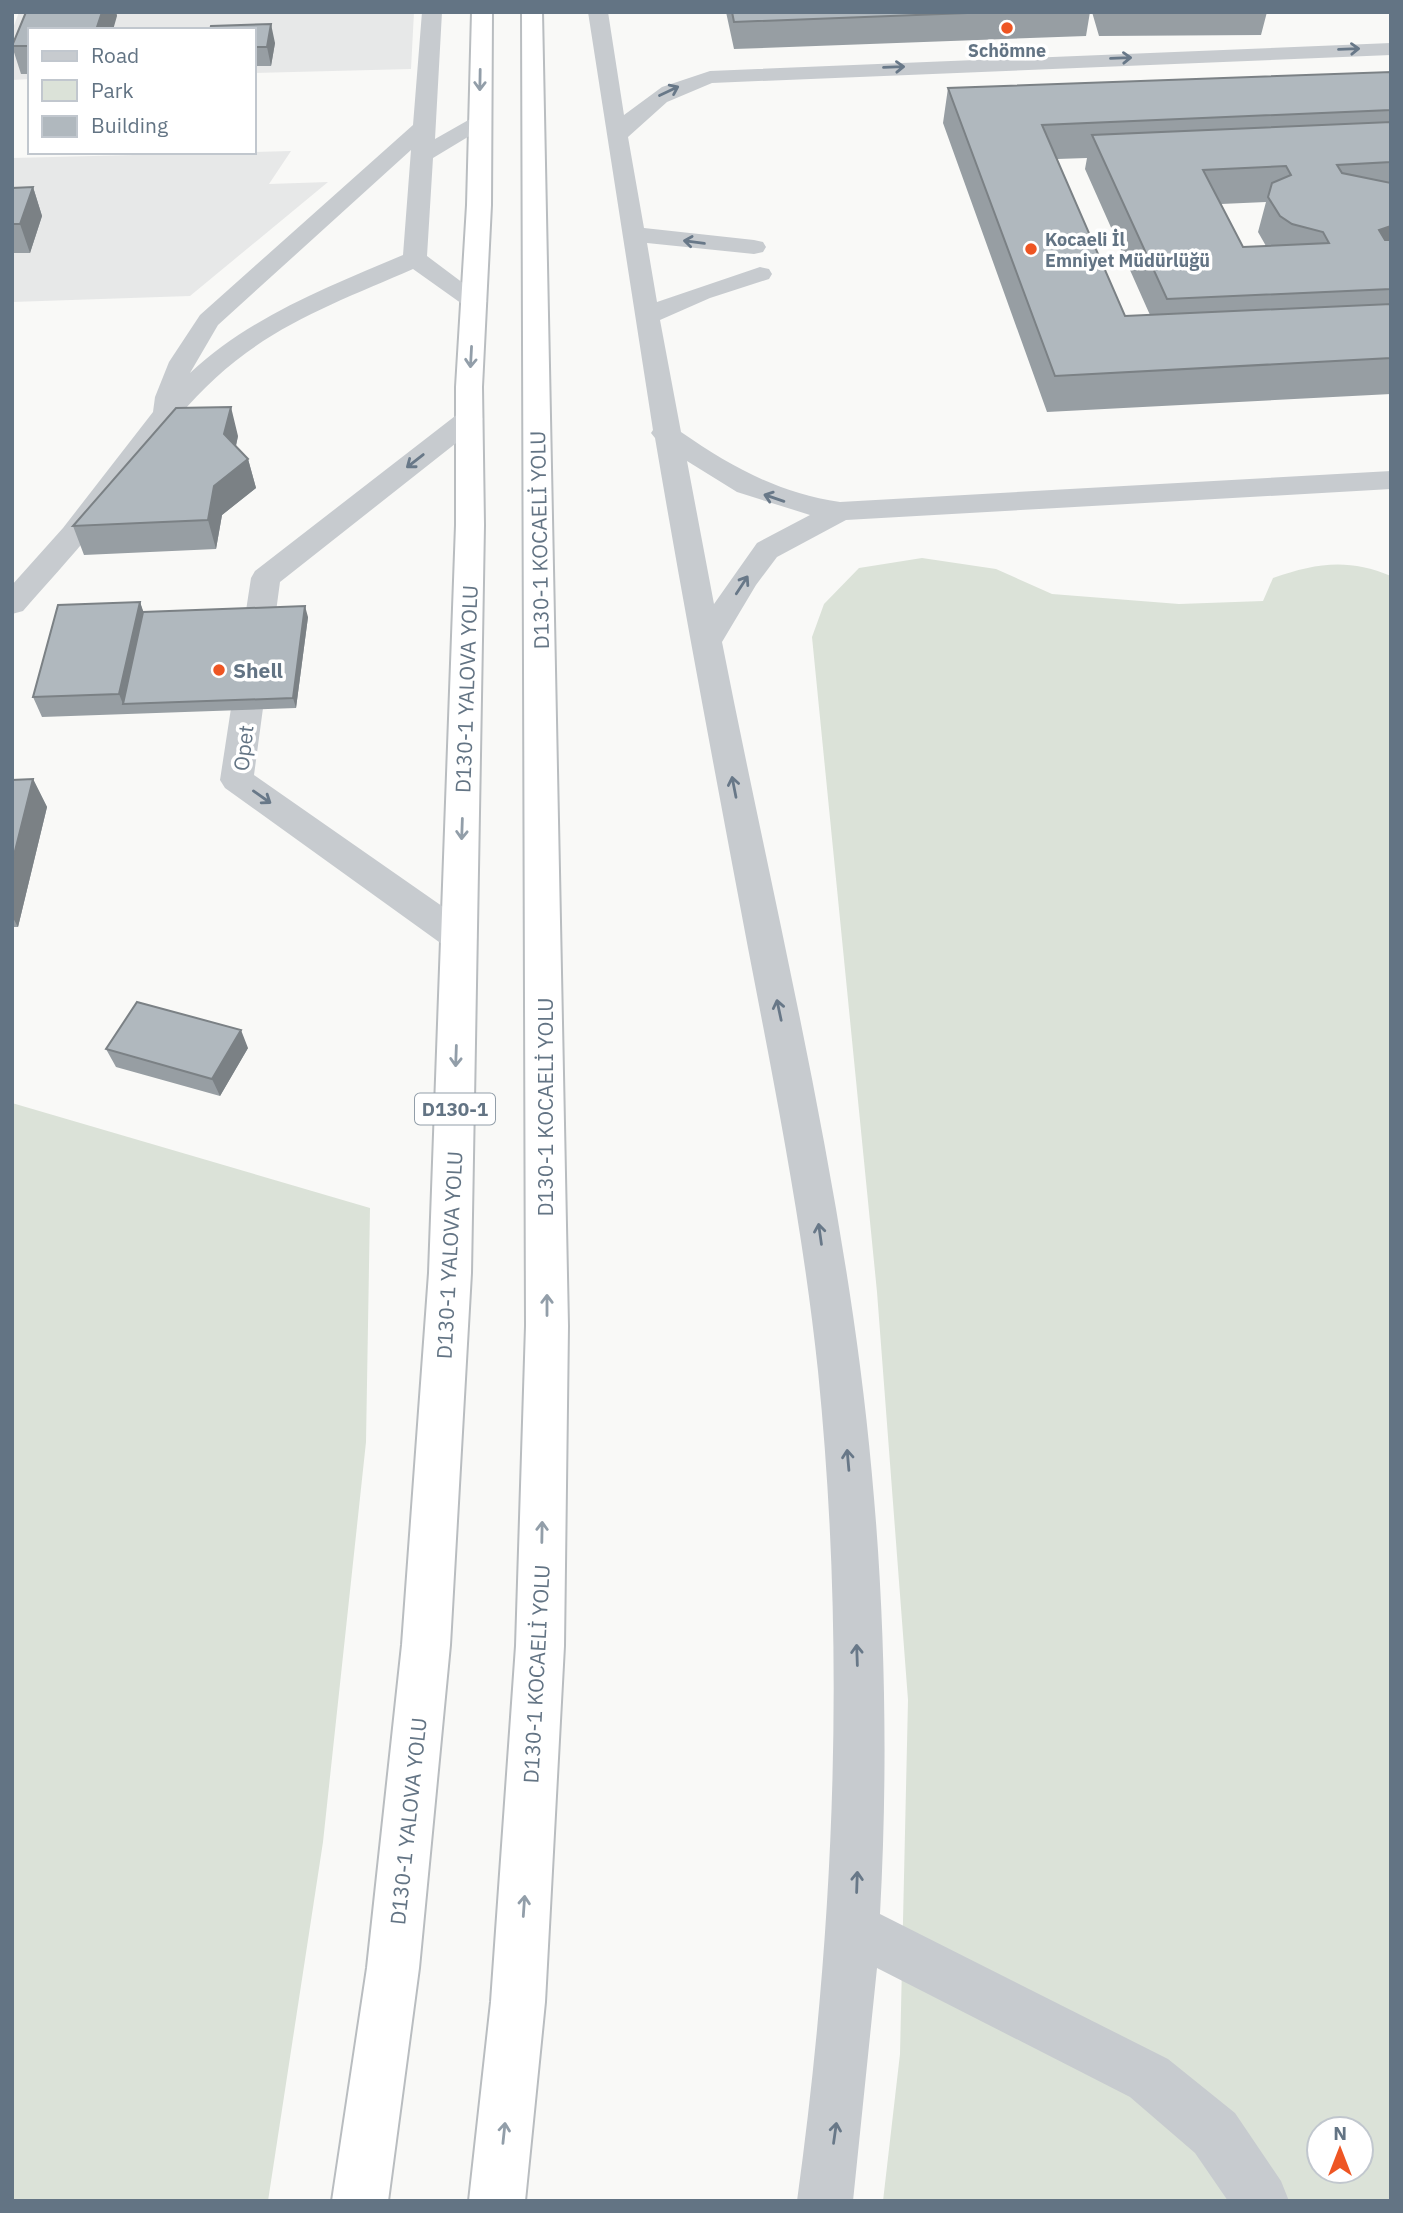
<svg xmlns="http://www.w3.org/2000/svg" width="1403" height="2213" font-family="'IBM Plex Sans',sans-serif">
<style>
.built{fill:#e7e8e8}
.green{fill:#dbe2d8;fill-rule:evenodd}
.lines{fill:none;stroke-linecap:round;stroke-linejoin:round}
.highway-casing{stroke:#b9bdc0;stroke-width:4}
.minor{fill:#c7cbcf;fill-rule:evenodd}
.highway{fill:#fff;fill-rule:evenodd}
.wall{fill:#979ea3;fill-rule:evenodd}
.shaded-wall{fill:#7b8185}
.building{fill:#b0b8be;stroke:#7b8185;stroke-width:2;fill-rule:evenodd}
.oneway{stroke:#687888}
.oneway2{stroke:#929ea9}
.poi-dot{fill:#ee5523;stroke:#fff;stroke-width:2.5}
.labels{text-anchor:middle;dominant-baseline:central;stroke-width:7;stroke-linejoin:round;paint-order:stroke}
.far-poi-label{font-size:18px;font-weight:bold;fill:#637484;stroke:#fff}
.shield{fill:#fff;stroke:#929ea9;stroke-width:2}
.shield-label{font-size:19px;font-weight:bold;fill:#637484}
.street-label{font-size:21px;fill:#637484;stroke:#fff}
.poi-label{font-size:21px;font-weight:bold;fill:#637484;stroke:#fff;text-anchor:start}
</style>
<rect width="100%" height="100%" fill="#f9f9f7"/>
<path class="built" d="M 19,12 L 414,12 L 411,69 L 254,73 L 254,30 L 30,30 L 30,79 L 12,80 L 12,31 Z
M 291,151 L 269,184 L 328,182 L 190,296 L 12,302 L 12,158 Z"/>
<path class="green" d="M 922,558 L 996,569 L 1052,594 L 1179,604 L 1263,601 L 1273,578 C 1316,563 1348,558 1391,576 L 1391,2201 L 883,2201 L 900,2054 L 908,1700 L 877,1292 L 812,637 L 824,604 L 859,568 ZM 1319,2129 L 1361,2129 L 1361,2171 L 1319,2171 Z
M 12,1103 L 370,1208 L 366,1442 L 323,1842 L 268,2201 L 12,2201 Z"/>
<g class="lines">
<g class="highway-casing">
<path id="highway" d="M 472,12 L 492,12 L 491,205 L 482,387 L 484,525 L 471,1273 L 450,1645 L 419,1968 L 388,2201 L 332,2201 L 367,1968 L 402,1645 L 429,1273 L 456,525 L 456,387 L 467,205 Z
M 522,12 L 542,12 L 568,1326 L 564,1646 L 545,2002 L 525,2201 L 469,2201 L 491,2002 L 516,1646 L 526,1326 Z"/>
</g>
<path class="minor" d="M 422,12 L 442,12 L 435,139 L 472,118 L 488,118 L 491,123 L 433,158 L 427,256 L 487,301 L 483,306 L 465,306 L 413,269 C 356,294 296,316 246,353 C 182,399 140,468 93,530 C 71,558 46,584 23,611 L 12,614 L 12,585 L 63,528 L 153,412 L 155,397 L 169,362 L 200,315 L 413,125 ZM 411,150 L 403,255 C 328,287 251,316 190,373 L 218,325 Z
M 588,12 L 608,12 L 624,115 L 662,87 L 710,71 L 1391,43 L 1391,55 L 712,83 L 667,102 L 628,137 L 644,228 L 754,240 L 763,242 L 766,247 L 763,252 L 754,254 L 647,243 L 657,302 L 760,267 L 769,269 L 772,274 L 769,279 L 710,298 L 660,320 L 681,432 C 732,467 778,493 840,502 L 1391,471 L 1391,489 L 846,520 L 777,557 L 756,585 L 722,642 C 766,866 820,1089 853,1315 C 882,1512 891,1715 880,1914 L 1168,2059 L 1235,2113 L 1281,2181 L 1289,2201 L 1228,2201 L 1195,2153 L 1130,2097 L 877,1968 L 853,2201 L 797,2201 C 835,1925 846,1649 818,1371 C 803,1229 775,1088 748,948 C 716,778 684,609 655,438 L 651,433 L 653,430 ZM 687,461 L 737,492 L 810,515 L 757,543 L 714,604 Z
M 469,411 L 479,413 L 483,419 L 479,425 L 280,582 L 254,775 L 472,927 L 477,937 L 472,947 L 459,951 L 446,947 L 225,788 L 220,780 L 251,578 L 255,571 L 459,413 Z"/>
<use href="#highway" class="highway"/>
</g>
<path class="wall" d="M 26,12 L 116,12 L 117,16 L 30,30 L 30,74 L 21,74 L 12,46 Z
M 726,12 L 1090,12 L 1086,36 L 734,49 Z
M 1092,12 L 1267,12 L 1261,35 L 1099,36 Z
M 254,30 L 275,43 L 271,66 L 254,66 Z
M 1391,72 L 1391,394 L 1047,412 L 943,123 L 948,88 ZM 1087,158 L 1085,169 L 1150,315 L 1125,316 L 1057,159 ZM 1266,202 L 1258,232 L 1266,246 L 1243,247 L 1221,204 Z
M 33,187 L 42,216 L 30,253 L 12,253 L 12,188 Z
M 238,436 L 236,446 L 248,459 L 256,488 L 222,515 L 216,549 L 84,555 L 73,526 Z
M 140,602 L 143,612 L 308,617 L 296,708 L 42,717 L 33,697 Z
M 33,779 L 47,807 L 18,927 L 12,927 L 12,780 Z
M 248,1048 L 220,1096 L 116,1067 L 106,1049 Z"/>
<path class="shaded-wall" d="M 102,12 L 116,12 L 117,16 L 113,30 L 96,30 Z
M 271,24 L 275,43 L 271,66 L 267,47 Z
M 33,187 L 42,216 L 30,253 L 20,224 Z
M 1391,226 L 1391,257 L 1379,230 Z
M 231,407 L 238,436 L 232,463 L 224,434 Z
M 248,459 L 256,488 L 222,515 L 216,549 L 208,520 L 214,486 Z
M 140,602 L 147,622 L 123,704 L 119,694 Z
M 305,606 L 308,617 L 296,708 L 293,698 Z
M 33,779 L 47,807 L 18,927 L 12,916 L 12,863 Z
M 241,1030 L 248,1048 L 220,1096 L 212,1079 Z"/>
<path class="building" d="M 26,12 L 102,12 L 96,30 L 30,30 L 30,46 L 12,46 Z
M 732,12 L 993,12 L 734,22 Z
M 271,24 L 267,47 L 254,47 L 254,30 L 210,30 L 211,26 Z
M 1391,72 L 1391,110 L 1042,125 L 1125,316 L 1391,304 L 1391,358 L 1055,376 L 948,88 Z
M 1391,122 L 1391,162 L 1337,165 L 1342,173 L 1391,183 L 1391,226 L 1379,230 L 1385,240 L 1391,240 L 1391,289 L 1167,299 L 1092,135 ZM 1286,166 L 1291,175 L 1272,183 L 1268,197 L 1280,216 L 1292,224 L 1323,232 L 1329,243 L 1243,247 L 1203,170 Z
M 33,187 L 20,224 L 12,224 L 12,188 Z
M 231,407 L 224,434 L 248,459 L 214,486 L 208,520 L 73,526 L 176,408 Z
M 140,602 L 119,694 L 33,697 L 58,605 Z
M 305,606 L 293,698 L 123,704 L 143,612 Z
M 33,779 L 12,863 L 12,780 Z
M 137,1002 L 241,1030 L 212,1079 L 106,1049 Z"/>
<defs><path id="oneway-shaft" d="M-6 0H5M1.5-3L5.5 0L1.5 3" fill="none" stroke-width="1.6" stroke-linecap="round" stroke-linejoin="round" transform="scale(1.75)"/></defs>
<g class="oneway">
<use href="#oneway-shaft" transform="translate(1349 49) rotate(-2)"/>
<use href="#oneway-shaft" transform="translate(1121 58) rotate(-2)"/>
<use href="#oneway-shaft" transform="translate(894 67) rotate(-2)"/>
<use href="#oneway-shaft" transform="translate(669 91) rotate(-25)"/>
<use href="#oneway-shaft" transform="translate(694 242) rotate(-172)"/>
<use href="#oneway-shaft" transform="translate(415 461) rotate(142)"/>
<use href="#oneway-shaft" transform="translate(774 498) rotate(-161)"/>
<use href="#oneway-shaft" transform="translate(742 585) rotate(-57)"/>
<use href="#oneway-shaft" transform="translate(734 787) rotate(-101)"/>
<use href="#oneway-shaft" transform="translate(262 797) rotate(35)"/>
<use href="#oneway-shaft" transform="translate(779 1010) rotate(-102)"/>
<use href="#oneway-shaft" transform="translate(820 1234) rotate(-98)"/>
<use href="#oneway-shaft" transform="translate(848 1460) rotate(-95)"/>
<use href="#oneway-shaft" transform="translate(857 1655) rotate(-92)"/>
<use href="#oneway-shaft" transform="translate(857 1882) rotate(-88)"/>
<use href="#oneway-shaft" transform="translate(835 2133) rotate(-82)"/>
</g>
<g class="oneway2">
<use href="#oneway-shaft" transform="translate(480 80) rotate(91)"/>
<use href="#oneway-shaft" transform="translate(471 357) rotate(93)"/>
<use href="#oneway-shaft" transform="translate(462 829) rotate(92)"/>
<use href="#oneway-shaft" transform="translate(456 1056) rotate(92)"/>
<use href="#oneway-shaft" transform="translate(547 1305) rotate(-90)"/>
<use href="#oneway-shaft" transform="translate(542 1532) rotate(-89)"/>
<use href="#oneway-shaft" transform="translate(524 1906) rotate(-86)"/>
<use href="#oneway-shaft" transform="translate(504 2133) rotate(-84)"/>
</g>
<g class="poi-dot">
<circle cx="1007" cy="28" r="7"/>
<circle cx="1031" cy="249" r="7"/>
<circle cx="219" cy="670" r="7"/>
</g>
<g class="labels">
<g class="far-poi-label">
<text x="1007" y="50">Schömne</text>
<text x="1045" y="239" text-anchor="start">Kocaeli İl<tspan x="1045" dy="21">Emniyet Müdürlüğü</tspan></text>
</g>
<rect class="shield" x="415" y="1093.5" width="80" height="31" rx="5"/>
<g class="shield-label">
<text x="455" y="1109">D130-1</text>
</g>
<g class="street-label">
<text transform="translate(539 540) rotate(-91)">D130-1 KOCAELİ YOLU</text>
<text transform="translate(466 689) rotate(-88)">D130-1 YALOVA YOLU</text>
<text transform="translate(243 748) rotate(-83)">Opet</text>
<text transform="translate(545 1107) rotate(-90)">D130-1 KOCAELİ YOLU</text>
<text transform="translate(449 1255) rotate(-87)">D130-1 YALOVA YOLU</text>
<text transform="translate(536 1674) rotate(-87)">D130-1 KOCAELİ YOLU</text>
<text transform="translate(408 1821) rotate(-84)">D130-1 YALOVA YOLU</text>
</g>
<g class="poi-label">
<text x="233" y="670">Shell</text>
</g>
</g>
<rect width="1403" height="2213" fill="none" stroke="#637484" stroke-width="28"/>
<rect x="28" y="28" width="228" height="126" fill="#ffffff" stroke="#c1c7ce" stroke-width="2"/>
<rect x="42" y="51" width="35" height="10" fill="#c7cbcf" stroke="#c1c7ce" stroke-width="2"/>
<text x="91" y="63" font-size="21" fill="#637484">Road</text>
<rect x="42" y="80" width="35" height="21" fill="#dbe2d8" stroke="#c1c7ce" stroke-width="2"/>
<text x="91" y="98" font-size="21" fill="#637484">Park</text>
<rect x="42" y="116" width="35" height="21" fill="#b0b8be" stroke="#c1c7ce" stroke-width="2"/>
<text x="91" y="133" font-size="21" fill="#637484">Building</text>
<g transform="translate(1340 2150)"><circle r="33" fill="#ffffff" stroke="#c1c7ce" stroke-width="2"/>
<path d="M0-5L12 26L0 18L-12 26Z" fill="#ee5523"/>
<text y="-10" font-size="19" font-weight="bold" text-anchor="middle" fill="#637484">N</text>
</g>
</svg>
